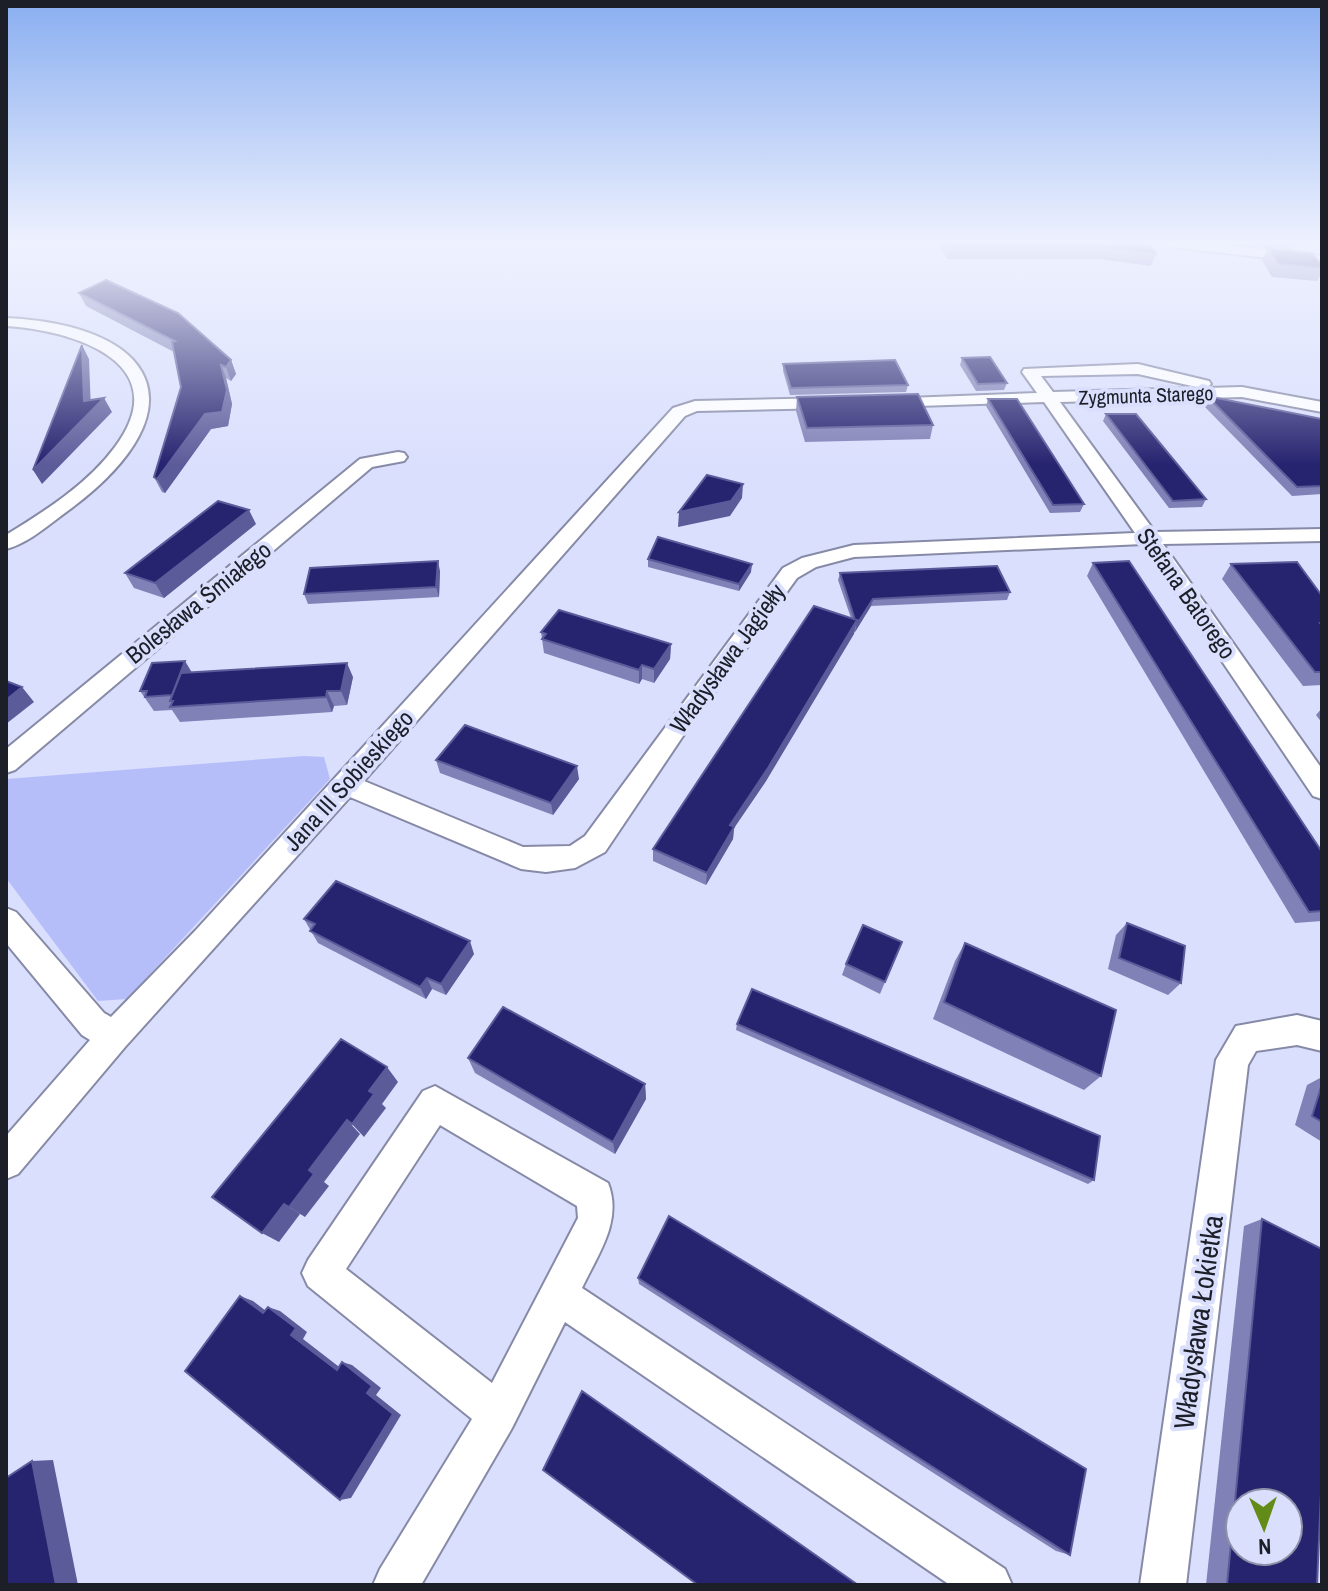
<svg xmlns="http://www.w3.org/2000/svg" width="1328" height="1591" font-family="'Archivo Narrow',sans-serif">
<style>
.green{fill:#b6befa}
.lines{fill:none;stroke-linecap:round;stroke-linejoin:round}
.street-casing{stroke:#868aa6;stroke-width:4}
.street{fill:#fff;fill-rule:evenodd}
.wall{fill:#8081b6}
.shaded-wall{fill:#5c5b9a}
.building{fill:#26236f;stroke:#5c5b9a;stroke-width:2;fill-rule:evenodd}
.labels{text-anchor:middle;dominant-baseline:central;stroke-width:8;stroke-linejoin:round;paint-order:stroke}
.far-street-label{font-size:20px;fill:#1c1e28;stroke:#dadffd}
.street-label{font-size:24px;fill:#1c1e28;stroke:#dadffd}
.near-street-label{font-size:28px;fill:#1c1e28;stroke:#dadffd}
</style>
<rect width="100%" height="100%" fill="#dadffd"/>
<path class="green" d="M 304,756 L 324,757 L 330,779 L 127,999 L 98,1001 L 6,878 L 6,779 Z"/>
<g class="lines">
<g class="street-casing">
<path id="street" d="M 1165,243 L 1209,243 L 1322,256 L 1322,264 L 1171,247 Z
M 6,318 C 157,325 203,408 73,507 C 53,521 30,543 6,549 L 6,535 C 45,511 88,484 115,447 C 178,362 72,330 6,326 Z
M 1138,364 L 1209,381 L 1211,384 L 1206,388 L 1242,387 L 1322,402 L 1322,412 L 1242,397 L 1060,402 L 1155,532 L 1322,529 L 1322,541 L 1163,544 L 1322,769 L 1322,799 L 1313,796 L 1143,544 L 854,557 L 816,567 L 797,578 L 683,736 L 605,852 L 575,868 L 546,872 L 521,869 L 350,797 L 125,1047 L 18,1174 L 6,1179 L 6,1136 L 90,1040 L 82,1035 L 6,943 L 6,908 L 16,912 L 104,1013 L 111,1017 L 195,931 L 673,408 L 695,401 L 832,398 L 840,403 L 832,408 L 697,411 L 685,416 L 364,781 L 523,847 L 570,846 L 585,836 L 783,568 L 802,558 L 854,545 L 1135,533 L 1044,402 L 887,407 L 881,405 L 879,402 L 881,399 L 1037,393 L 1022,372 L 1024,369 ZM 1138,374 L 1201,388 L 1053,392 L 1041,376 Z
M 398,452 L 404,453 L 407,457 L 404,461 L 372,467 L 15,770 L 6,773 L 6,749 L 360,459 Z
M 1297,1015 L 1322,1021 L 1322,1051 L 1297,1045 L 1256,1051 L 1248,1065 L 1186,1585 L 1140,1585 L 1216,1060 L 1236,1026 Z
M 435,1086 L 608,1183 C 623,1221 598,1254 582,1288 L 1005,1569 L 1012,1585 L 950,1585 L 565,1322 L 512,1428 L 421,1585 L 373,1585 L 380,1569 L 472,1419 L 308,1286 L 302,1273 L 308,1260 L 423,1091 ZM 440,1125 L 577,1206 L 578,1218 L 492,1383 L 346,1269 Z"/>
</g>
<use href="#street" class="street"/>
</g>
<path class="wall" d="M 936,243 L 1150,243 L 1156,254 L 1151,266 L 1100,259 L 948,259 Z
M 1252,243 L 1297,243 L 1293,250 L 1253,245 Z
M 1268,248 L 1322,265 L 1322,272 L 1317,281 L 1272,277 L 1262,260 Z
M 79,293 L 231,360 L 236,374 L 231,381 L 226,378 L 232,404 L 228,426 L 211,429 L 165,493 L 162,492 L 154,477 L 181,387 L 174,352 L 86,306 Z
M 962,358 L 1007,383 L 1004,390 L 976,391 L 960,365 Z
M 783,364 L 908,385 L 906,392 L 790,395 L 783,371 Z
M 1207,396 L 1322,419 L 1322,494 L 1292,496 L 1203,405 Z
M 797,397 L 933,425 L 930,439 L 805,442 L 796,411 Z
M 988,399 L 1084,504 L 1080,512 L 1050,513 L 986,406 Z
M 1106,414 L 1206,499 L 1202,507 L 1169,508 L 1103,421 Z
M 256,524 L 164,598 L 134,588 L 125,573 Z
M 648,559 L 751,572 L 739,591 L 648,567 Z
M 1093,563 L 1322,852 L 1322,921 L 1295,923 L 1087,576 Z
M 1231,564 L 1322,596 L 1322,685 L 1303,686 L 1222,579 Z
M 440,571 L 439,597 L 308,604 L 304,594 Z
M 840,573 L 1010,592 L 1007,600 L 871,606 L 855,632 L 855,631 L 766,781 L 734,828 L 733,839 L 706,885 L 653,861 L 653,849 L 851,618 L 838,580 Z
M 541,632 L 671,644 L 670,659 L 654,683 L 642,679 L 639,684 L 544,653 Z
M 192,672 L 353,677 L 347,705 L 334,706 L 332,712 L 180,722 L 172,710 L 154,711 L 140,691 Z
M 1322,708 L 1322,723 L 1316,715 Z
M 436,760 L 579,779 L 553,815 L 440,773 Z
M 304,919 L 474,954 L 446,995 L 432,989 L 426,999 L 318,943 Z
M 1127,923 L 1181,983 L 1168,995 L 1108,969 L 1116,935 Z
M 965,943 L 1101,1076 L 1084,1090 L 933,1019 L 955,961 Z
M 846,964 L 885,982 L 880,994 L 842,975 Z
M 737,1024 L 1094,1180 L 1088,1184 L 736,1030 Z
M 468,1058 L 645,1084 L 646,1099 L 615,1154 L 475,1073 Z
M 1322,1077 L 1322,1142 L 1295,1125 L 1307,1085 Z
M 1262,1219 L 1317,1585 L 1206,1585 L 1244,1226 Z
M 638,1278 L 1070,1555 L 1056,1551 L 960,1490 L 639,1284 Z"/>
<path class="shaded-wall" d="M 82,345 L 89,359 L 91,411 L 104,398 L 112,412 L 42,484 L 33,470 L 84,401 Z
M 231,360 L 236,374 L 231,381 L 226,367 Z
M 221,365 L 226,378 L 232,404 L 228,426 L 211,429 L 165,493 L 157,479 Z
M 743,484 L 742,498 L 730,516 L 678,527 L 679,512 Z
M 249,510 L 256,524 L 164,598 L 155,583 Z
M 438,561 L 440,571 L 439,597 L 436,587 Z
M 752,564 L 751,572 L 739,591 L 739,584 Z
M 873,599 L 871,606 L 855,632 L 857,624 Z
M 857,620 L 854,634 L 766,781 L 734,828 L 733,839 L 706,885 L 707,873 L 730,825 Z
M 671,644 L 670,659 L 654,683 L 654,669 Z
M 185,661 L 194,676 L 172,695 Z
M 347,663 L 353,677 L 347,705 L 341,691 Z
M 642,665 L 642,679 L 639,684 L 639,670 Z
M 22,687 L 34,702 L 6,724 L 6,700 Z
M 327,691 L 334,706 L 332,712 L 326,697 Z
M 577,766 L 579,779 L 553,815 L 551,803 Z
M 470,941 L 474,954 L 446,995 L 441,984 Z
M 427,978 L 432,989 L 426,999 L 420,987 Z
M 387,1067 L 398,1082 L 382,1104 L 386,1108 L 364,1137 L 352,1124 L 369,1091 Z
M 645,1084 L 646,1099 L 615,1154 L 613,1142 Z
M 347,1120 L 360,1134 L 324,1182 L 329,1186 L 305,1217 L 289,1207 L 309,1170 Z
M 284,1204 L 300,1214 L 279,1242 L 262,1233 Z
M 240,1296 L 253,1301 L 275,1318 L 263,1313 Z
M 268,1307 L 280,1311 L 307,1332 L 303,1339 L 347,1373 L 337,1370 L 291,1335 Z
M 342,1362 L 352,1365 L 381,1388 L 376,1395 L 401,1415 L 351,1498 L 340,1500 Z
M 53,1460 L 78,1585 L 56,1585 L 32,1461 Z"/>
<path class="building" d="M 947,243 L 1150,243 L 1156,254 L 1104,248 L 951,248 Z
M 1268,248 L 1312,253 L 1322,265 L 1322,268 L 1279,264 Z
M 106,280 L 178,313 L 231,360 L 226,367 L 221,365 L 227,390 L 222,412 L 205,414 L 157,479 L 154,477 L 181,387 L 172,342 L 175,341 L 79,293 Z
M 82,345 L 84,401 L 104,398 L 33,470 Z
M 990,357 L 1007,383 L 978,384 L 962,358 Z
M 895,360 L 908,385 L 791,388 L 783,364 Z
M 918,394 L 933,425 L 807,428 L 797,397 Z
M 1207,396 L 1322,419 L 1322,486 L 1297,487 Z
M 988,399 L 1017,399 L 1084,504 L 1053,505 Z
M 1106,414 L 1136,414 L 1206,499 L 1173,501 Z
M 707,475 L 743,484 L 731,501 L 679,512 Z
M 218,501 L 249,510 L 155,583 L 125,573 Z
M 658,537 L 752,564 L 739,584 L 648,559 Z
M 438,561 L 436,587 L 304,594 L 310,568 Z
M 1129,561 L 1322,852 L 1322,911 L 1309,912 L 1093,563 Z
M 1297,562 L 1322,596 L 1322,622 L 1320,623 L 1322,625 L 1322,672 L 1315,672 L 1231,564 Z
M 997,566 L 1010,592 L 873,599 L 857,624 L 857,620 L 855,620 L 840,573 Z
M 814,606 L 857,620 L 768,768 L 730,825 L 734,827 L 707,873 L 653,849 Z
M 559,610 L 671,644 L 654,669 L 642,665 L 639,670 L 542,639 L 546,634 L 541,632 Z
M 185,661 L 172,695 L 145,697 L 147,691 L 140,691 L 152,663 Z
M 347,663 L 341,691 L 327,691 L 326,697 L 170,707 L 173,701 L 170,701 L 181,673 Z
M 6,681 L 22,687 L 6,700 Z
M 465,725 L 577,766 L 551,803 L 436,760 Z
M 336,881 L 470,941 L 441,984 L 427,978 L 420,987 L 310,931 L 315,924 L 304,919 Z
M 1127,923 L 1185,946 L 1181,983 L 1119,958 Z
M 863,925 L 902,942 L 885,982 L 846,964 Z
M 965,943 L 1116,1010 L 1101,1076 L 944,1002 Z
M 752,989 L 1100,1136 L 1094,1180 L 737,1024 Z
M 503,1007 L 645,1084 L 613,1142 L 468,1058 Z
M 341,1039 L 387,1067 L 369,1091 L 374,1094 L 352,1124 L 347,1120 L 309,1170 L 314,1174 L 289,1207 L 284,1204 L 262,1233 L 212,1197 Z
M 1322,1084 L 1322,1122 L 1312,1116 Z
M 669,1216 L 1086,1469 L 1070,1555 L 638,1278 Z
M 1262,1219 L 1322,1249 L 1322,1470 L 1317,1585 L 1227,1585 ZM 1240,1503 L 1288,1503 L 1288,1551 L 1240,1551 Z
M 240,1296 L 263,1313 L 268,1307 L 296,1328 L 291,1335 L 337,1370 L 342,1362 L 372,1386 L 367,1393 L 393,1414 L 340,1500 L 185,1371 Z
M 582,1391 L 858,1585 L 698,1585 L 543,1470 Z
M 32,1461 L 56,1585 L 6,1585 L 6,1478 Z"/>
<linearGradient id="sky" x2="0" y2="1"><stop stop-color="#89aef0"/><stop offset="0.52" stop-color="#eef1fe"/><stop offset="1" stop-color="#eef1fe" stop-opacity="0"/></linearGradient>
<rect width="1328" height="466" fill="url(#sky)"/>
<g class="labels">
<g class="far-street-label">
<text transform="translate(1146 395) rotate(-2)">Zygmunta Starego</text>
</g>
<g class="street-label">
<text transform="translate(1187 593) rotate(55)">Stefana Batorego</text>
<text transform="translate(198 602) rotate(-39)">Bolesława Śmiałego</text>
<text transform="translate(727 658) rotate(-54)">Władysława Jagiełły</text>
<text transform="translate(348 780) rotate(-48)">Jana III Sobieskiego</text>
</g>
<g class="near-street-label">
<text transform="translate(1198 1322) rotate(-82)">Władysława Łokietka</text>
</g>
</g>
<rect width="1328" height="1591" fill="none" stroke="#1c1e28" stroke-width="16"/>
<g transform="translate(1264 1527) rotate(178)"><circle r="38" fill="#dadffd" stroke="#8e92a8" stroke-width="2"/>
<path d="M0-6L14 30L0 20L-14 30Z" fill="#628b17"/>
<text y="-12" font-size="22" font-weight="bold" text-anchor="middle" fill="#1c1e28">N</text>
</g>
</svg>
